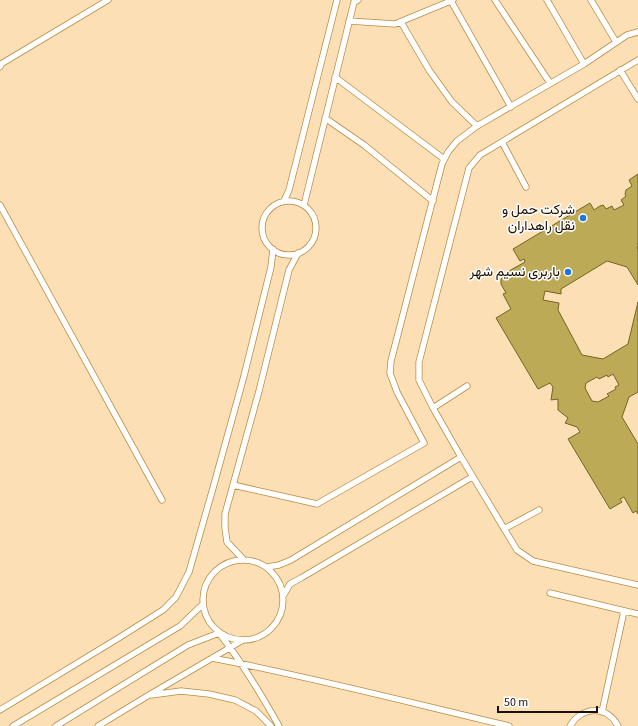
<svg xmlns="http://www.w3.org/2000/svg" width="638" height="726" font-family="'Source Sans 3',Vazirmatn,sans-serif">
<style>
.building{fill:#bcaa56;stroke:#726524;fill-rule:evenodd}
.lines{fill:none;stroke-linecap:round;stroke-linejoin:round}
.lane-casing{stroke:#b98b41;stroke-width:7}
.lane{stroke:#fff;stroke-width:5.5}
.poi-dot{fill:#2273dd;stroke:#fff;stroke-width:1.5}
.labels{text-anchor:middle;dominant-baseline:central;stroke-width:3;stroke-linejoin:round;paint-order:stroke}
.poi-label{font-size:14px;fill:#1c0f00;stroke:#fff;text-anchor:end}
</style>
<rect width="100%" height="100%" fill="#fcdfb4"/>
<path class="building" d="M 638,174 L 638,246 L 637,247 L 638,250 L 638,285 L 627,267 L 607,261 L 561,289 L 561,294 L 545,291 L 543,300 L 559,303 L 558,310 L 582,355 L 603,359 L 628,344 L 638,302 L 638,392 L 629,397 L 622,417 L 638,444 L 638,514 L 636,511 L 633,513 L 624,497 L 620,499 L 622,502 L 610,509 L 568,439 L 580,432 L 577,427 L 565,423 L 568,418 L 558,410 L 558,399 L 551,400 L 553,387 L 550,383 L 538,389 L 496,318 L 511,309 L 503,294 L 506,293 L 501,284 L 501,279 L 503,277 L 509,273 L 509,271 L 525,262 L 524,259 L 520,261 L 513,249 L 590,203 L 594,210 L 600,206 L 603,205 L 604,206 L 606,209 L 612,206 L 614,210 L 624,205 L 621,200 L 626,196 L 625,194 L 626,190 L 632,186 L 629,180 ZM 613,374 L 619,385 L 615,387 L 616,389 L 607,394 L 609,396 L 598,402 L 592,401 L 585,388 L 586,383 L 597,377 L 599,379 L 607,375 L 608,377 Z"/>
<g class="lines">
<g class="lane-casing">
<path id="lane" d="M 495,0 L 550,83
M 547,0 L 584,64
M 591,0 L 616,42
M 451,1 L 511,107
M 349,21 L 395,24 L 453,0
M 401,22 L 429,70 L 452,102 L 477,126
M 638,60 L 480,155 L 469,168 L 419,362 L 419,380 L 433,408 L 461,457 L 517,550 L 533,561 L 638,585
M 0,67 L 1,64 L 108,0
M 620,70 L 638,99
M 335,77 L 444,159
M 325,118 L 364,145 L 433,201
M 502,142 L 526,187
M 284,201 L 289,190 L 337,0
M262 228a27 27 0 1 1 54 0a27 27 0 1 1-54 0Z
M 0,205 L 162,500
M 304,205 L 354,2 L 358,0
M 433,408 L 467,386
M 233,485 L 317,504 L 424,443 L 397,392 L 390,373 L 391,361 L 442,164 L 448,152 L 457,141 L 477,126 L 584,64 L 627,35 L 638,32
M 504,529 L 539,510
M 243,559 L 227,542 L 225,528 L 225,514 L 259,391 L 289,270 L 298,253
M203 600a40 40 0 1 1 80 0a40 40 0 1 1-80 0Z
M 267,567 L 279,565 L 291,560 L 461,457
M 550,593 L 638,614
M 283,596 L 290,584 L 301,578 L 472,477
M 212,658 C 312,677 411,703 509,726
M 151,695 L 181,691 L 209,694 L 235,700 L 256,711 L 271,726
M 0,710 L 117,639 L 163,610 L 176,597 L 189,572 L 213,488 L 244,376 L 271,267 L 273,249
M 602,712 L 624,611
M 13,726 L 180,626 L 202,605
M 56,726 L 188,645 L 219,633 C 242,662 261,694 279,726
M 98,726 L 149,695 L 243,640
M 570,726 C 582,706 607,705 618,726"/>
</g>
<use href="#lane" class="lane"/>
</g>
<g class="poi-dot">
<circle cx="583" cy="218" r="4"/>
<circle cx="568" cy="272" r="4"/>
</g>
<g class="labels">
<g class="poi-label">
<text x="575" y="210">شرکت حمل و<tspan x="575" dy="16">نقل راهداران</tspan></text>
<text x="560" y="272">باربری نسیم شهر</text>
</g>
</g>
<path d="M498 706v6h99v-6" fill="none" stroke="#1c0f00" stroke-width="2"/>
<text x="504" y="706" font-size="12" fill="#1c0f00" stroke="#ffffff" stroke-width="3" paint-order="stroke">50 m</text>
</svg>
